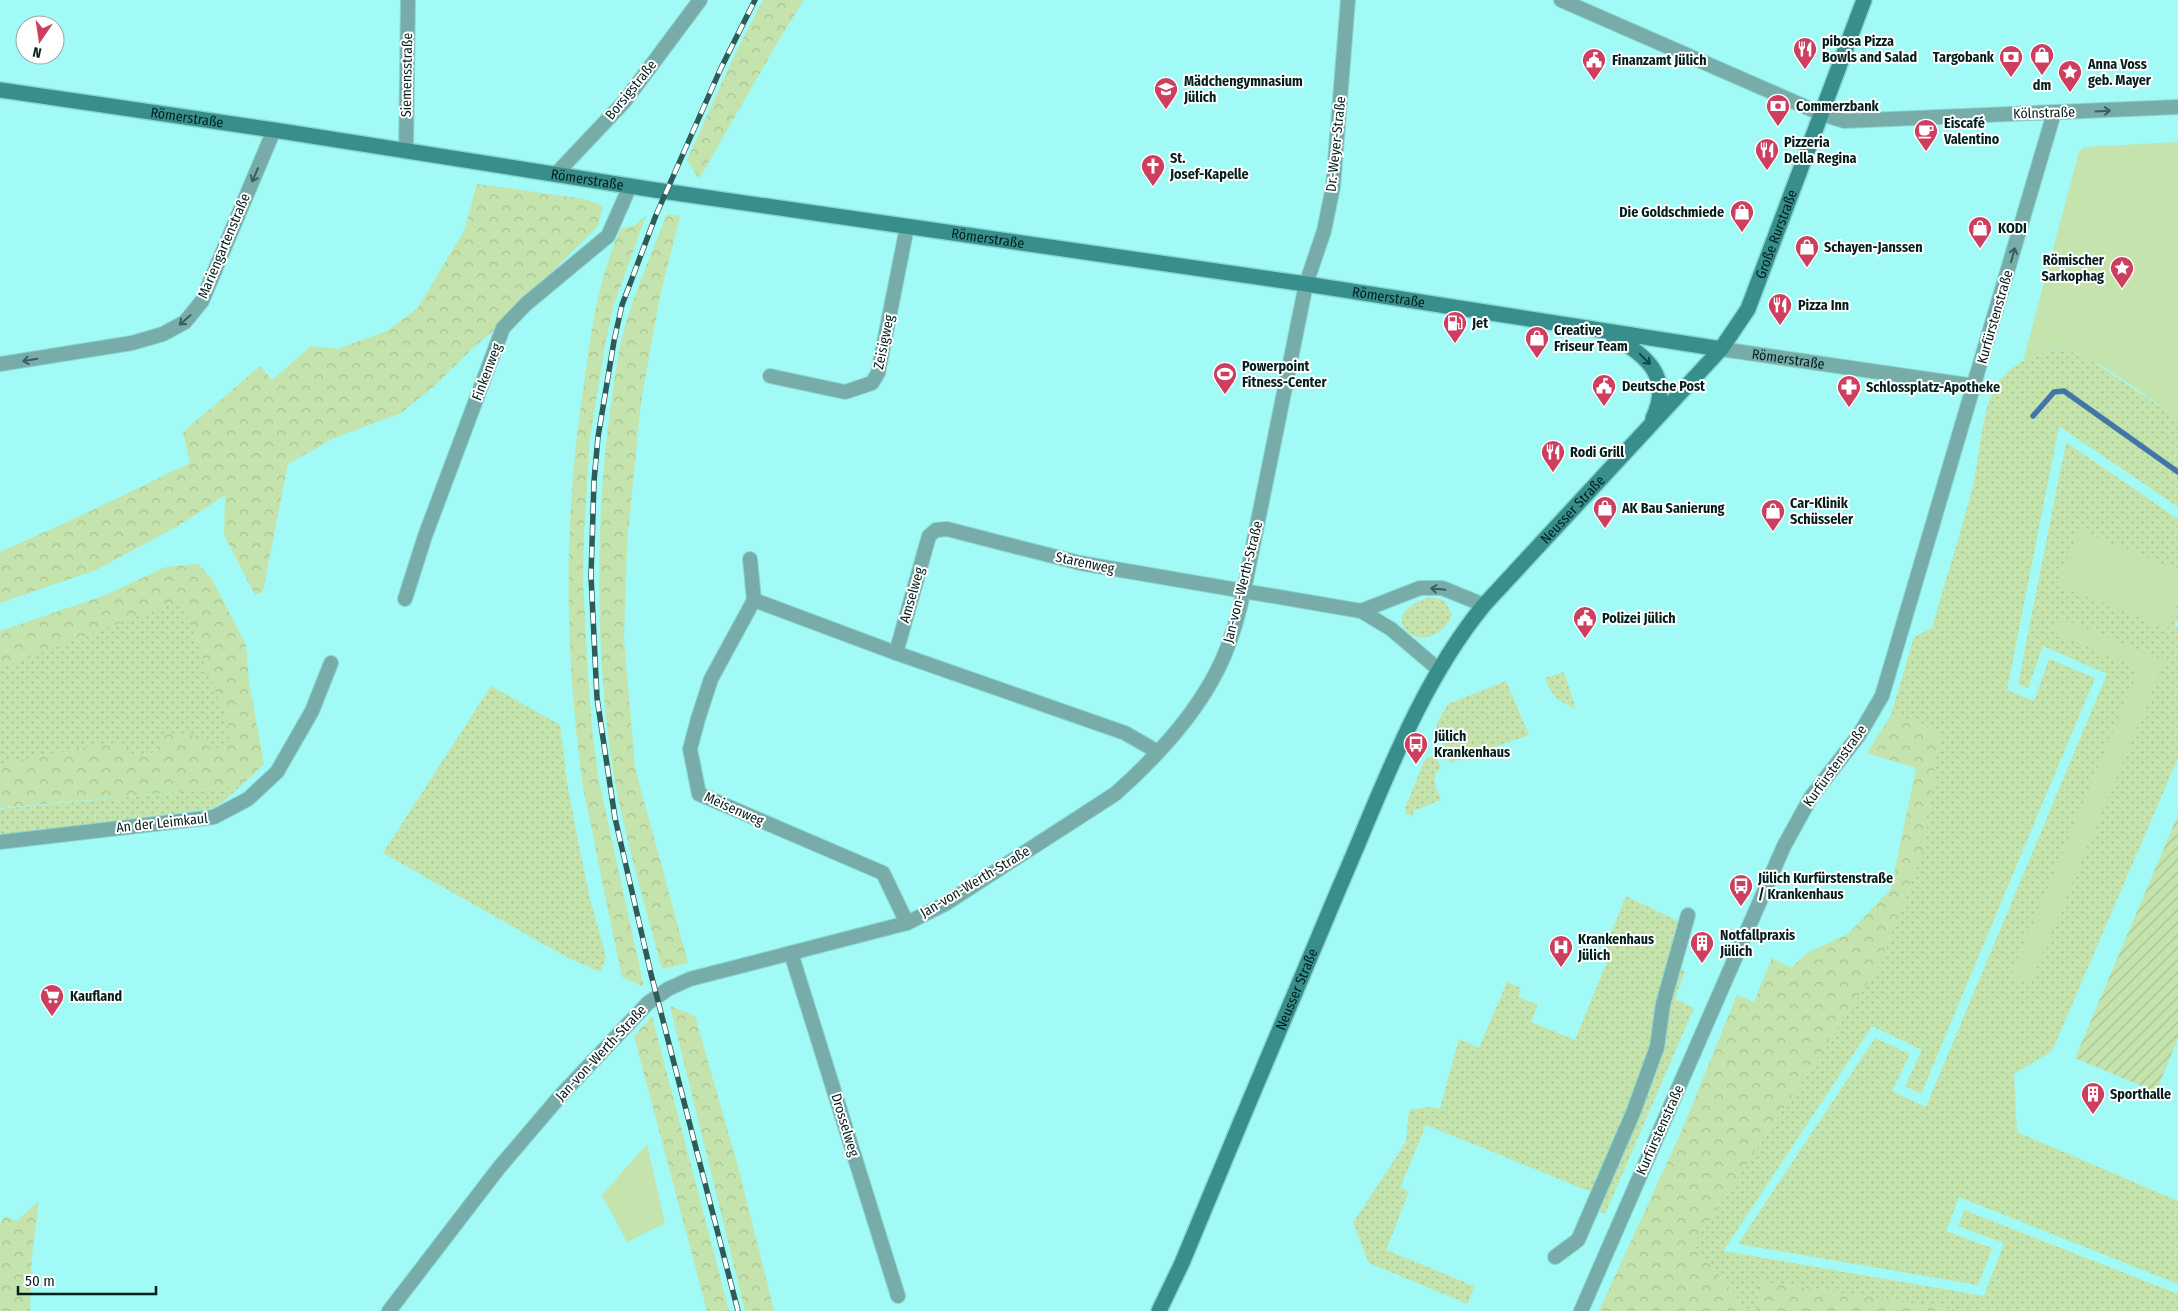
<svg xmlns="http://www.w3.org/2000/svg" width="2178" height="1311" font-family="'Fira Sans Condensed',sans-serif">
<style>
.grass{fill:url(#grass-dots)}
.forest{fill:url(#forest-crowns)}
.park{fill:#c5e3ac}
.garden{fill:url(#garden-furrows)}
.lines{fill:none;stroke-linecap:round;stroke-linejoin:round}
.stream{stroke:#4176a6;stroke-width:5.5}
.street-casing{stroke:#88d7d3;stroke-width:16}
.secondary-casing{stroke:#88d7d3;stroke-width:18}
.street{stroke:#78aca9;stroke-width:14}
.secondary{stroke:#378e8a;stroke-width:15}
.rail-casing{stroke:#2e5a58;stroke-width:5.5}
.rail{stroke:#fff;stroke-width:4;stroke-dasharray:11;stroke-linecap:butt}
.oneway{stroke:#385e5d}
.oneway2{stroke:#154644}
.labels{text-anchor:middle;dominant-baseline:central;stroke-width:4;stroke-linejoin:round;paint-order:stroke}
.poi-label{font-size:14px;font-weight:bold;fill:#031f1e;stroke:#fff;text-anchor:start}
.street-label{font-size:14px;fill:#031f1e;stroke:#fff}
</style>
<defs>
<pattern id="grass-dots" width="8" height="8" patternUnits="userSpaceOnUse" patternTransform="scale(1.25)"><rect width="8" height="8" fill="#c5e3ac"/><path d="M2 2h.1M6 6h.1" fill="none" stroke="#a8c294" stroke-width="1.8" stroke-linecap="round"/></pattern>
<pattern id="forest-crowns" width="20" height="18" patternUnits="userSpaceOnUse" patternTransform="scale(1.25)"><rect width="20" height="18" fill="#c5e3ac"/><path d="M2 6a3 3 0 1 1 6 0M12 15a3 3 0 1 1 6 0" fill="none" stroke="#a8c294"/></pattern>
<pattern id="garden-furrows" width="10" height="10" patternUnits="userSpaceOnUse" patternTransform="scale(1.25)"><rect width="10" height="10" fill="#c5e3ac"/><path d="M-1 1l2-2M0 10L10 0M9 11l2-2" fill="none" stroke="#a8c294"/></pattern>
</defs>
<rect width="100%" height="100%" fill="#a1faf5"/>
<path class="grass" d="M 2052,351 L 2069,351 L 2086,357 L 2178,418 L 2178,507 L 2059,426 L 2007,690 L 2034,701 L 2049,659 L 2095,678 L 1921,1094 L 1905,1086 L 1922,1050 L 1872,1026 L 1723,1251 L 1984,1296 L 2004,1243 L 1958,1226 L 1964,1210 L 2178,1294 L 2178,1311 L 1963,1311 L 1759,1281 L 1758,1311 L 1748,1311 L 1693,1244 L 1880,964 L 1924,847 L 1940,731 L 1891,715 L 1914,637 L 1932,628 C 1945,581 1961,533 1973,486 C 1979,459 1982,412 1994,389 C 2006,367 2029,356 2052,351 Z
M 2066,442 L 2178,519 L 2178,618 L 2175,626 L 2178,628 L 2178,758 L 2052,1051 L 2014,1074 L 2017,1132 L 2178,1201 L 2178,1284 L 1959,1197 L 1946,1231 L 1992,1248 L 1978,1285 L 1738,1244 L 1875,1038 L 1910,1054 L 1892,1091 L 1926,1107 L 2107,674 L 2043,646 L 2028,688 L 2018,684 Z
M 1431,597 L 1445,601 L 1452,614 C 1447,632 1422,647 1406,630 C 1391,614 1419,599 1431,597 Z
M 181,600 L 245,753 L 0,787 L 0,657 Z
M 1564,672 L 1576,709 C 1559,702 1551,696 1545,678 Z
M 1506,681 L 1529,735 L 1450,763 L 1436,725 L 1448,704 Z
M 491,686 L 560,725 L 567,782 L 578,841 L 590,899 L 606,957 L 601,972 L 568,958 L 383,853 Z
M 1435,755 L 1441,768 C 1429,778 1437,789 1441,800 L 1413,811 L 1414,817 L 1406,814 L 1405,808 L 1425,759 Z
M 241,786 L 215,808 L 0,836 L 0,809 Z
M 1626,896 L 1680,922 L 1669,964 L 1685,971 L 1675,999 L 1694,1008 L 1605,1214 C 1595,1209 1593,1202 1591,1192 L 1426,1125 L 1400,1188 L 1409,1192 L 1386,1250 L 1474,1286 L 1468,1304 L 1369,1263 L 1353,1223 L 1406,1142 L 1409,1110 L 1429,1107 L 1440,1109 L 1459,1039 L 1479,1048 L 1507,982 L 1521,988 L 1518,997 L 1538,1005 L 1531,1022 L 1575,1040 L 1607,962 L 1600,960 Z"/>
<path class="forest" d="M 763,0 L 804,0 L 783,33 L 699,179 L 687,160 L 736,52 Z
M 477,184 L 585,199 L 603,206 L 598,226 L 491,333 L 474,347 L 433,387 L 401,413 L 334,438 L 288,464 L 263,591 L 255,595 L 224,535 L 225,495 L 178,526 L 96,570 L 0,603 L 0,552 L 78,517 L 190,463 L 183,432 L 260,366 L 272,380 L 311,346 L 337,349 L 387,331 L 417,309 L 464,231 Z
M 667,214 L 680,216 L 660,296 L 641,402 L 627,545 L 624,639 L 635,768 L 688,963 L 662,969 C 642,893 617,814 608,735 C 596,629 596,517 610,410 C 614,387 616,364 621,341 C 632,297 651,256 667,214 Z
M 646,216 L 614,304 L 606,340 L 590,438 L 584,532 L 583,577 L 587,663 L 593,738 L 599,781 L 644,987 L 622,977 C 612,929 602,882 593,835 C 589,814 583,792 581,771 C 564,642 564,512 584,384 C 591,332 598,277 621,229 L 635,225 Z
M 198,564 L 212,579 L 246,645 L 249,682 L 264,764 L 241,786 L 0,808 L 0,764 L 75,749 L 121,742 L 134,755 L 148,756 L 160,746 L 166,734 L 200,736 L 209,748 L 221,749 L 230,741 L 229,727 L 181,600 L 0,668 L 0,631 L 103,596 L 166,567 Z
M 1891,715 L 1940,731 L 1924,847 L 1880,964 L 1693,1244 L 1748,1311 L 1599,1311 L 1682,1130 L 1737,995 L 1754,1002 L 1772,958 L 1791,968 L 1807,953 L 1848,934 L 1891,889 L 1916,768 L 1867,753 Z
M 670,1006 L 695,1016 L 740,1174 L 774,1311 L 745,1311 Z
M 652,1016 L 721,1280 L 729,1311 L 707,1311 L 634,1036 Z
M 39,1201 L 32,1255 L 30,1311 L 0,1311 L 0,1224 L 5,1216 L 16,1221 Z
M 1759,1281 L 1963,1311 L 1757,1311 Z"/>
<path class="park" d="M 2178,142 L 2178,418 C 2154,402 2094,355 2068,351 C 2052,349 2038,354 2023,361 L 2079,152 L 2084,147 Z
M 2079,530 L 2178,570 L 2178,603 L 2167,629 L 2057,584 Z
M 2059,617 L 2165,661 L 2030,984 L 2011,976 L 2139,669 L 2053,632 Z
M 647,1144 L 665,1223 L 627,1242 L 602,1195 Z"/>
<path class="garden" d="M 2178,815 L 2178,1038 L 2156,1092 L 2075,1058 Z"/>
<g class="lines">
<path class="stream" d="M 2033,416 L 2054,392 L 2064,391 L 2178,472"/>
<g class="street-casing">
<g id="street">
<path d="M 1561,0 L 1822,114 L 1844,121 L 2178,107"/>
<path d="M 406,151 L 408,0"/>
<path d="M 555,175 L 624,102 L 700,0"/>
<path id="s1" d="M 1721,349 L 1975,386"/>
<path d="M 0,364 L 132,343 L 163,334 L 185,322 L 202,301 L 274,130"/>
<path d="M 770,376 L 845,392 L 872,383 L 878,373 L 907,227"/>
<path d="M 750,559 L 754,600 L 896,653 L 1125,733 L 1158,752"/>
<path d="M 405,599 L 425,536 L 503,328 L 526,304 L 608,236 L 630,186"/>
<path d="M 754,600 L 711,679 L 698,719 L 690,749 L 699,794 L 883,873 L 907,923"/>
<path d="M 1361,611 L 1420,588 L 1442,588 L 1484,605"/>
<path d="M 896,653 L 929,536 L 936,530 L 947,529 L 1080,563 L 1361,611 L 1391,629 L 1438,669"/>
<path d="M 0,842 L 214,817 L 248,799 L 277,772 L 312,711 L 331,663"/>
<path d="M 791,953 L 898,1296"/>
<path d="M 1555,1257 L 1578,1240 L 1633,1113 L 1657,1047 L 1663,1004 L 1688,915"/>
<path d="M 389,1311 L 498,1169 L 561,1095 L 648,1003 L 668,989 L 690,979 L 907,923 L 945,904 L 1115,794 C 1158,756 1201,710 1224,656 C 1233,635 1239,613 1244,590 L 1306,284 L 1324,231 L 1333,187 L 1348,0"/>
<path d="M 1581,1311 L 1784,846 L 1811,797 L 1859,735 L 1882,696 L 2054,113"/>
</g>
</g>
<g class="secondary-casing">
<g id="secondary">
<path id="s2" d="M 0,90 L 274,130 L 655,190 L 1306,284 L 1721,349"/>
<path d="M 1613,336 C 1646,355 1673,377 1653,418"/>
<path id="s3" d="M 1159,1311 L 1182,1263 C 1234,1137 1287,1012 1340,886 C 1382,790 1417,687 1484,605 L 1721,349 L 1748,309 L 1864,0"/>
</g>
</g>
<use href="#street" class="street"/>
<use href="#secondary" class="secondary"/>
<g class="rail-casing">
<path id="rail" d="M 738,1311 L 651,974 L 615,818 L 597,698 L 591,576 L 594,481 L 598,437 L 614,341 L 622,305 L 656,215 L 721,68 L 755,0"/>
</g>
<use href="#rail" class="rail"/>
</g>
<defs><path id="oneway-shaft" d="M-6 0H5M1.5-3L5.5 0L1.5 3" fill="none" stroke-width="1.6" stroke-linecap="round" stroke-linejoin="round" transform="scale(1.25)"/></defs>
<g class="oneway">
<use href="#oneway-shaft" transform="translate(2103 111) rotate(-3)"/>
<use href="#oneway-shaft" transform="translate(255 175) rotate(113)"/>
<use href="#oneway-shaft" transform="translate(2013 255) rotate(-74)"/>
<use href="#oneway-shaft" transform="translate(185 320) rotate(138)"/>
<use href="#oneway-shaft" transform="translate(30 360) rotate(170)"/>
<use href="#oneway-shaft" transform="translate(1438 589) rotate(-174)"/>
</g>
<use class="oneway2" href="#oneway-shaft" transform="translate(1645 359) rotate(45)"/>
<defs>
<g id="restaurant-pin" transform="scale(1.25)"><path d="M0 17L-7.5 6A9.5 9.5 0 1 1 7.5 6Z" fill="#ce3f5f" stroke="#fff"/><path d="M-5-6h1v4h1v-4h1v4h1v-4h1v5L-1.5 .5V6h-2V.5L-5-1ZM5-6V6H3V1.5H1.5Q1.5-4 5-6Z" fill="#fff"/></g>
<g id="shop-pin" transform="scale(1.25)"><path d="M0 17L-7.5 6A9.5 9.5 0 1 1 7.5 6Z" fill="#ce3f5f" stroke="#fff"/><path d="M-5-2.5h2.3a2.7 3.5 0 0 1 5.4 0H5L5.5 6h-11ZM-1.5-2.5h3a1.5 2.3 0 0 0-3 0Z" fill="#fff"/></g>
<g id="bank-pin" transform="scale(1.25)"><path d="M0 17L-7.5 6A9.5 9.5 0 1 1 7.5 6Z" fill="#ce3f5f" stroke="#fff"/><path d="M-6-4H6V4H-6ZM0-2.3a2.3 2.3 0 1 0 0 4.6a2.3 2.3 0 1 0 0-4.6Z" fill="#fff"/></g>
<g id="civic-pin" transform="scale(1.25)"><path d="M0 17L-7.5 6A9.5 9.5 0 1 1 7.5 6Z" fill="#ce3f5f" stroke="#fff"/><path d="M-.6-6.5H3V-4.5H.6V-3L4-1V1h2V6H-6V1h2V-1L-.6-3ZM-1.2 2.5V6h2.4V2.5Z" fill="#fff"/></g>
<g id="sight-pin" transform="scale(1.25)"><path d="M0 17L-7.5 6A9.5 9.5 0 1 1 7.5 6Z" fill="#ce3f5f" stroke="#fff"/><path d="M0-6L1.8-2.2L6-1.7L2.9 1.2L3.7 5.4L0 3.3L-3.7 5.4L-2.9 1.2L-6-1.7L-1.8-2.2Z" fill="#fff"/></g>
<g id="school-pin" transform="scale(1.25)"><path d="M0 17L-7.5 6A9.5 9.5 0 1 1 7.5 6Z" fill="#ce3f5f" stroke="#fff"/><path d="M0-5L7-2L0 1L-7-2ZM-4 1L0 2.5L4 1V4Q0 6-4 4Z" fill="#fff"/></g>
<g id="cafe-pin" transform="scale(1.25)"><path d="M0 17L-7.5 6A9.5 9.5 0 1 1 7.5 6Z" fill="#ce3f5f" stroke="#fff"/><path d="M-5.5-4.5H6V0H3Q3 3.5 0 3.5H-2.5Q-5.5 3.5-5.5 0ZM3-3.2v2h1.7v-2ZM-6 4.5H4V6H-6Z" fill="#fff"/></g>
<g id="church-pin" transform="scale(1.25)"><path d="M0 17L-7.5 6A9.5 9.5 0 1 1 7.5 6Z" fill="#ce3f5f" stroke="#fff"/><path d="M-1.2-6h2.4v3.5h3.3v2.4h-3.3V6h-2.4V-.1h-3.3v-2.4h3.3Z" fill="#fff"/></g>
<g id="fuel-pin" transform="scale(1.25)"><path d="M0 17L-7.5 6A9.5 9.5 0 1 1 7.5 6Z" fill="#ce3f5f" stroke="#fff"/><path d="M-5.5-6h7V0h2V4h1.3V-2.5L3-4.5l.8-.8L6-3V5H2.5V1h-1V6h-7ZM-4.2-4.7v3.2H.2V-4.7Z" fill="#fff"/></g>
<g id="stadium-pin" transform="scale(1.25)"><path d="M0 17L-7.5 6A9.5 9.5 0 1 1 7.5 6Z" fill="#ce3f5f" stroke="#fff"/><path d="M0-5a6.5 5 0 1 0 0 10a6.5 5 0 1 0 0-10ZM-3.5-1.8h7v3.6h-7Z" fill="#fff"/></g>
<g id="pharmacy-pin" transform="scale(1.25)"><path d="M0 17L-7.5 6A9.5 9.5 0 1 1 7.5 6Z" fill="#ce3f5f" stroke="#fff"/><path d="M-2-6h4v4h4v4h-4v4h-4v-4h-4v-4h4Z" fill="#fff"/></g>
<g id="bus-pin" transform="scale(1.25)"><path d="M0 17L-7.5 6A9.5 9.5 0 1 1 7.5 6Z" fill="#ce3f5f" stroke="#fff"/><path d="M-5-6H5V4H4V6H2V4H-2V6H-4V4H-5ZM-3.5-4V0h7V-4ZM-3.5 1.2v1.5H-2V1.2ZM2 1.2v1.5H3.5V1.2Z" fill="#fff"/></g>
<g id="building-pin" transform="scale(1.25)"><path d="M0 17L-7.5 6A9.5 9.5 0 1 1 7.5 6Z" fill="#ce3f5f" stroke="#fff"/><path d="M-4-6H4V6H1V3H-1V6H-4ZM-2.5-4.3h1.7v1.8h-1.7ZM.8-4.3h1.7v1.8H.8ZM-2.5-1h1.7V.8h-1.7ZM.8-1h1.7V.8H.8Z" fill="#fff"/></g>
<g id="hospital-pin" transform="scale(1.25)"><path d="M0 17L-7.5 6A9.5 9.5 0 1 1 7.5 6Z" fill="#ce3f5f" stroke="#fff"/><path d="M-5-5h3v3.5h4V-5h3V5h-3V1.5h-4V5h-3Z" fill="#fff"/></g>
<g id="supermarket-pin" transform="scale(1.25)"><path d="M0 17L-7.5 6A9.5 9.5 0 1 1 7.5 6Z" fill="#ce3f5f" stroke="#fff"/><path d="M-6-5.5h2.5l.6 2H6L4.5 2H-2.5L-4.4-4H-6ZM-1.5 3.2a1.3 1.3 0 1 0 .1 0ZM3 3.2a1.3 1.3 0 1 0 .1 0Z" fill="#fff"/></g>
</defs>
<g fill-rule="evenodd">
<use href="#restaurant-pin" x="1805" y="49"/>
<use href="#shop-pin" x="2042" y="55"/>
<use href="#bank-pin" x="2011" y="57"/>
<use href="#civic-pin" x="1594" y="60"/>
<use href="#sight-pin" x="2070" y="72"/>
<use href="#school-pin" x="1166" y="89"/>
<use href="#bank-pin" x="1778" y="106"/>
<use href="#cafe-pin" x="1926" y="131"/>
<use href="#restaurant-pin" x="1767" y="150"/>
<use href="#church-pin" x="1153" y="166"/>
<use href="#shop-pin" x="1742" y="212"/>
<use href="#shop-pin" x="1980" y="228"/>
<use href="#shop-pin" x="1807" y="247"/>
<use href="#sight-pin" x="2122" y="268"/>
<use href="#restaurant-pin" x="1780" y="305"/>
<use href="#fuel-pin" x="1455" y="323"/>
<use href="#shop-pin" x="1537" y="338"/>
<use href="#stadium-pin" x="1225" y="374"/>
<use href="#civic-pin" x="1604" y="386"/>
<use href="#pharmacy-pin" x="1849" y="387"/>
<use href="#restaurant-pin" x="1553" y="452"/>
<use href="#shop-pin" x="1605" y="508"/>
<use href="#shop-pin" x="1773" y="511"/>
<use href="#civic-pin" x="1585" y="618"/>
<use href="#bus-pin" x="1416" y="744"/>
<use href="#bus-pin" x="1741" y="886"/>
<use href="#building-pin" x="1702" y="943"/>
<use href="#hospital-pin" x="1561" y="947"/>
<use href="#supermarket-pin" x="52" y="996"/>
<use href="#building-pin" x="2093" y="1094"/>
</g>
<g class="labels">
<g class="poi-label">
<text x="1822" y="41">pibosa Pizza<tspan x="1822" dy="16">Bowls and Salad</tspan></text>
<text x="1994" y="57" text-anchor="end">Targobank</text>
<text x="1612" y="60">Finanzamt Jülich</text>
<text x="2088" y="64">Anna Voss<tspan x="2088" dy="16">geb. Mayer</tspan></text>
<text x="1184" y="81">Mädchengymnasium<tspan x="1184" dy="16">Jülich</tspan></text>
<text x="2042" y="85" text-anchor="middle">dm</text>
<text x="1796" y="106">Commerzbank</text>
<text x="1944" y="123">Eiscafé<tspan x="1944" dy="16">Valentino</tspan></text>
<text x="1784" y="142">Pizzeria<tspan x="1784" dy="16">Della Regina</tspan></text>
<text x="1170" y="158">St.<tspan x="1170" dy="16">Josef-Kapelle</tspan></text>
<text x="1724" y="212" text-anchor="end">Die Goldschmiede</text>
<text x="1998" y="228">KODI</text>
<text x="1824" y="247">Schayen-Janssen</text>
<text x="2104" y="260" text-anchor="end">Römischer<tspan x="2104" dy="16">Sarkophag</tspan></text>
<text x="1798" y="305">Pizza Inn</text>
<text x="1472" y="323">Jet</text>
<text x="1554" y="330">Creative<tspan x="1554" dy="16">Friseur Team</tspan></text>
<text x="1242" y="366">Powerpoint<tspan x="1242" dy="16">Fitness-Center</tspan></text>
<text x="1622" y="386">Deutsche Post</text>
<text x="1866" y="387">Schlossplatz-Apotheke</text>
<text x="1570" y="452">Rodi Grill</text>
<text x="1790" y="503">Car-Klinik<tspan x="1790" dy="16">Schüsseler</tspan></text>
<text x="1622" y="508">AK Bau Sanierung</text>
<text x="1602" y="618">Polizei Jülich</text>
<text x="1434" y="736">Jülich<tspan x="1434" dy="16">Krankenhaus</tspan></text>
<text x="1758" y="878">Jülich Kurfürstenstraße<tspan x="1758" dy="16">/ Krankenhaus</tspan></text>
<text x="1720" y="935">Notfallpraxis<tspan x="1720" dy="16">Jülich</tspan></text>
<text x="1578" y="939">Krankenhaus<tspan x="1578" dy="16">Jülich</tspan></text>
<text x="70" y="996">Kaufland</text>
<text x="2110" y="1094">Sporthalle</text>
</g>
<g class="street-label">
<text transform="translate(407 75) rotate(-89)">Siemensstraße</text>
<text transform="translate(631 90) rotate(-51)">Borsigstraße</text>
<text transform="translate(2044 113) rotate(-2)">Kölnstraße</text>
<text stroke="none"><textPath href="#s2" startOffset="189">Römerstraße</textPath></text>
<text transform="translate(1336 144) rotate(-84)">Dr.-Weyer-Straße</text>
<text stroke="none"><textPath href="#s2" startOffset="594">Römerstraße</textPath></text>
<text stroke="none"><textPath href="#s3" startOffset="1256">Große Rurstraße</textPath></text>
<text stroke="none"><textPath href="#s2" startOffset="999">Römerstraße</textPath></text>
<text transform="translate(224 246) rotate(-67)">Mariengartenstraße</text>
<text stroke="none"><textPath href="#s2" startOffset="1404">Römerstraße</textPath></text>
<text transform="translate(1995 317) rotate(-74)">Kurfürstenstraße</text>
<text transform="translate(884 342) rotate(-78)">Zeisigweg</text>
<text stroke="none"><textPath href="#s1" startOffset="68">Römerstraße</textPath></text>
<text transform="translate(487 372) rotate(-69)">Finkenweg</text>
<text stroke="none"><textPath href="#s3" startOffset="909">Neusser Straße</textPath></text>
<text transform="translate(1085 563) rotate(12)">Starenweg</text>
<text transform="translate(1243 582) rotate(-76)">Jan-von-Werth-Straße</text>
<text transform="translate(912 595) rotate(-74)">Amselweg</text>
<text transform="translate(1835 766) rotate(-54)">Kurfürstenstraße</text>
<text transform="translate(734 809) rotate(24)">Meisenweg</text>
<text transform="translate(162 823) rotate(-6)">An der Leimkaul</text>
<text transform="translate(975 882) rotate(-31)">Jan-von-Werth-Straße</text>
<text stroke="none"><textPath href="#s3" startOffset="350">Neusser Straße</textPath></text>
<text transform="translate(601 1053) rotate(-47)">Jan-von-Werth-Straße</text>
<text transform="translate(845 1125) rotate(73)">Drosselweg</text>
<text transform="translate(1660 1130) rotate(-66)">Kurfürstenstraße</text>
</g>
</g>
<g transform="translate(40 40) rotate(193)"><circle r="24" fill="#ffffff" stroke="#9aa5a5"/>
<path d="M0-4L9 19L0 12L-9 19Z" fill="#ce3f5f"/>
<text y="-8" font-size="14" font-weight="bold" text-anchor="middle" fill="#031f1e">N</text>
</g>
<path d="M18 1286v8h138v-8" fill="none" stroke="#031f1e" stroke-width="2.5"/>
<text x="25" y="1286" font-size="15" fill="#031f1e" stroke="#ffffff" stroke-width="4" paint-order="stroke">50 m</text>
</svg>
